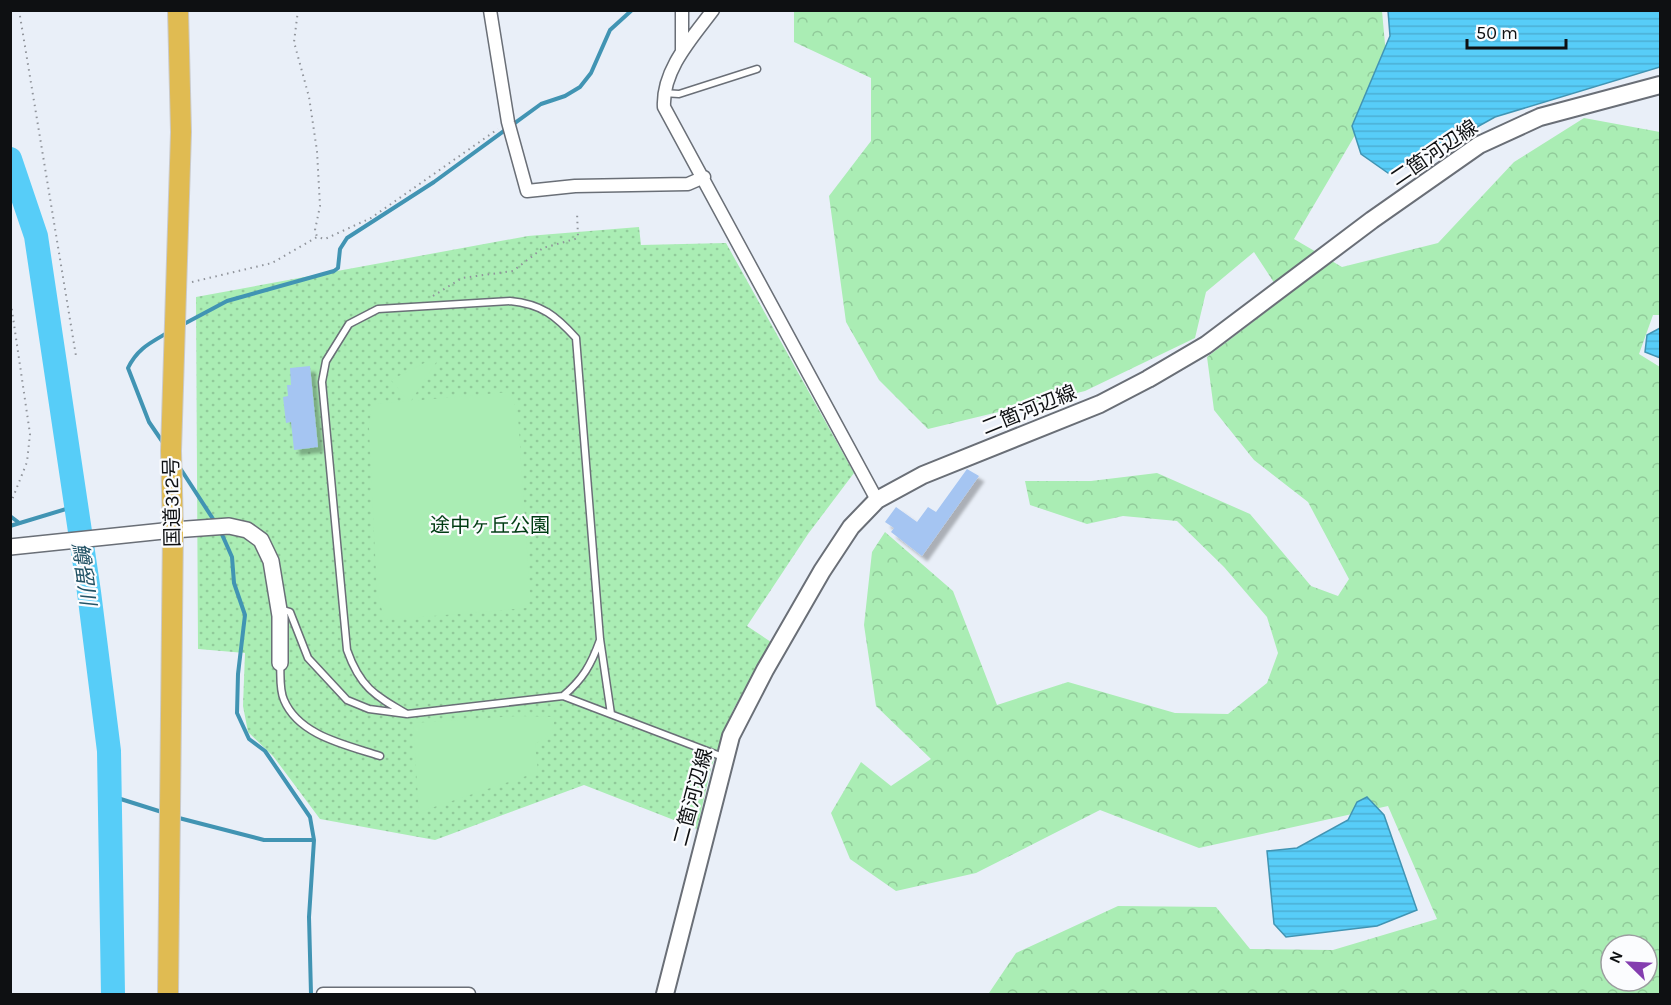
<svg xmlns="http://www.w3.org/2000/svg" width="1671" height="1005" font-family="Karla,'Noto Sans JP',sans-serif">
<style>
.forest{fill:url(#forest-crowns);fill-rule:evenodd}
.park{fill:url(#park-dots)}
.pitch{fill:#aaedb4}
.water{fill:url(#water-rules);stroke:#4194b3;stroke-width:1.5}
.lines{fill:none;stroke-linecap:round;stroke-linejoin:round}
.stream{stroke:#4194b3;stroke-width:4}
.river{stroke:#57cdf8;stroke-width:24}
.building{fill:#a5c5f2;filter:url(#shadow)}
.service-casing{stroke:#6a6f77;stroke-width:9}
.minor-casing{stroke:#6a6f77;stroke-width:15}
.tertiary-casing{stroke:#6a6f77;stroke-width:18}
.secondary-casing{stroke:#6a6f77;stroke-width:20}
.trunk-casing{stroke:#cacacb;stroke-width:22}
.path{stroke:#90949b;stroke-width:2;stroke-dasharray:1.5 4.5;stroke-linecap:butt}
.service{stroke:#fff;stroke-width:6}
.minor{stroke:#fff;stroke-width:12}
.tertiary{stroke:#fff;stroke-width:15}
.secondary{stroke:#fff;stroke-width:16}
.trunk{stroke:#e0bb52;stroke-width:20}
.labels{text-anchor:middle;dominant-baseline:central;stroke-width:4.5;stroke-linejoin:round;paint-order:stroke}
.street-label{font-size:20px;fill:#0e1012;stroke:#fbfcfe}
.park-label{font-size:20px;fill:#003c13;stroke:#fbfcfe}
.water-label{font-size:21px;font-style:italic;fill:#235366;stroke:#fbfcfe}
</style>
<defs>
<pattern id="forest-crowns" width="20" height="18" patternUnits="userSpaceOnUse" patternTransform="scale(1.5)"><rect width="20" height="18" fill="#aaedb4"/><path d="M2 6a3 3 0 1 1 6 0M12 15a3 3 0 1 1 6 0" fill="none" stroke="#91ca9a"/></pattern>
<pattern id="park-dots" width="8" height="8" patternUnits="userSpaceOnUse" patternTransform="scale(1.5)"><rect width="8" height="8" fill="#aaedb4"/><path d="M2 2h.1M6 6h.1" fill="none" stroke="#91ca9a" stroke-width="1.8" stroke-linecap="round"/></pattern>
<pattern id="water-rules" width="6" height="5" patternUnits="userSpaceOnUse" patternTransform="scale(1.5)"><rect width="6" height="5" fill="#57cdf8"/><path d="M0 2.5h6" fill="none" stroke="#4bafd4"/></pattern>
<filter id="shadow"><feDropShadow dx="5.5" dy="5.5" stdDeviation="1.5" flood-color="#0004"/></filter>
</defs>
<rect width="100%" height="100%" fill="#e9eff8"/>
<path class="forest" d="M 794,11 L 1382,11 L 1386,55 L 1361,125 L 1294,239 L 1342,267 L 1438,243 L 1514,162 L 1584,118 L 1660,132 L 1660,315 L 1653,315 L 1639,354 L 1660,367 L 1660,994 L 938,994 L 989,993 L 1016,953 L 1118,906 L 1216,907 L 1250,949 L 1333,950 L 1437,919 L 1388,806 L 1199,848 L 1100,810 L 976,873 L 896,891 L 850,859 L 831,813 L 861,762 L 891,786 L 931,759 L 876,706 L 864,625 L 872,552 L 885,532 L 953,591 L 997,705 L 1068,682 L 1175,713 L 1228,714 L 1267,683 L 1278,653 L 1267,617 L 1224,567 L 1177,521 L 1123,516 L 1087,524 L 1030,505 L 1025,481 L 1091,481 L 1157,473 L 1250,514 L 1311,586 L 1338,596 L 1349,579 L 1308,502 L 1254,460 L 1214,410 L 1207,357 L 1284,298 L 1254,252 L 1206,292 L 1195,338 L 1085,391 L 928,429 L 879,380 L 846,322 L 829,196 L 871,141 L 871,78 L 794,42 ZM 1611,945 L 1647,945 L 1647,981 L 1611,981 Z"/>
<path class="park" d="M 639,227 L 641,245 L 726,243 L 854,473 L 808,534 L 747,626 L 771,642 L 733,710 L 711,768 L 697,829 L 584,785 L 435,840 L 320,819 L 273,756 L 248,732 L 243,706 L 245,653 L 198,649 L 196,297 L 528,236 Z"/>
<path class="pitch" d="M 434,358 L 437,361 L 411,401 L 511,392 L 518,416 L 530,594 L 527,608 L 385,620 L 377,594 L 369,428 L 372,404 L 409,401 L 391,380 Z
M 518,716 L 555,717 L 552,734 L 535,744 L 538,772 L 419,812 L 413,723 Z"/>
<path class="water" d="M 1388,11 L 1660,11 L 1660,67 L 1495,117 L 1398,171 L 1388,173 L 1361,154 L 1352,126 L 1390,36 Z
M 1660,328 L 1660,358 L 1645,352 L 1647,335 Z
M 1367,797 L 1384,815 L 1417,910 L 1377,926 L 1286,937 L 1274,924 L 1267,851 L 1297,848 L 1348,820 L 1357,802 Z"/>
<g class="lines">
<path class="stream" d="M 182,325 L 227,301 L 334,271 L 338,268 L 340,249 L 347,238 L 434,182 L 541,104 L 565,96 L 580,87 L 591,73 L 610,30 L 632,10
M 164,444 L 149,422 L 128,368 C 137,349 150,343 167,333
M 180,468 L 215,522
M 10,516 L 18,522
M 10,526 L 76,506
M 220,530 L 232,557 L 234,583 L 245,615 L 238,674 L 237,713 L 249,739 L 265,751 L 310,817 L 314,840 L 309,917 L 311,994
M 108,795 L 165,813
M 175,817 L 264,840 L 314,840"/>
<path class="river" d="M 10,159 L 36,236 L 89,592 L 109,751 L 113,994"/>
</g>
<path class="building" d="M 310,366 L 318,447 L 294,450 L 291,422 L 286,423 L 283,397 L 288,396 L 287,385 L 291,385 L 290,368 Z
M 967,469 L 979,476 L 922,556 L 891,532 L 894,528 L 885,522 L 896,507 L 917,522 L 928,507 L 936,512 Z"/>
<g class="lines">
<g class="service-casing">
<path id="service" d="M 663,93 L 679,94 L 757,69
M 280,609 L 290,612 L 308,658 L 347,700 L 369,709 L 407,714 L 563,696 L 723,757
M 280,663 C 281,675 279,689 284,700 C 299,736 347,745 380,756
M 563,696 C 583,679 591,665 600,640
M 407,714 C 374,695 360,687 347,650 L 322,382 L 326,361 L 349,324 L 378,309 L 510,301 C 542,304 556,316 576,338 L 600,639 L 611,714"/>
</g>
<g class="minor-casing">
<path id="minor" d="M 490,10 L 508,122 L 527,191 L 575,186 L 688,184 L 704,177
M 682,10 L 682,50
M 713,10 C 692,38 662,70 664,107 L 877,500
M 323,994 L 469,994"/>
</g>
<g class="tertiary-casing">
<path id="tertiary" d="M 10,547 L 173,530 L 229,526 L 247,530 L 261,540 L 271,561 L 280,616 L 280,663"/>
</g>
<g class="secondary-casing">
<path id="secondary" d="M 665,994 L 731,736 L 765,670 L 822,571 L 851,527 L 877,500 L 923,475 L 1100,404 L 1148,379 L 1206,345 L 1372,220 L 1479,145 L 1540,117 L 1660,85"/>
</g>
<g class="trunk-casing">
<path id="trunk" d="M 168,994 L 173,530 L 171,451 L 181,132 L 178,10"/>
</g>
<path class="path" d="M 19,10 L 76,356
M 298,10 L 294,42 L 309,97 L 317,151 L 320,206 L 315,230 L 317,237
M 192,282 L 272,263 L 317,237 L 325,239 L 371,218 L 498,129
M 433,296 L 462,278 L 513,271 L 543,248 L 575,239 L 578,237 L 577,212
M 10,297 L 30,434 L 27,462 L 10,505"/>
<use href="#service" class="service"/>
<use href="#minor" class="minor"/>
<use href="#tertiary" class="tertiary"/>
<use href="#secondary" class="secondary"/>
<use href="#trunk" class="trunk"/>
</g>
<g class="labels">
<g class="street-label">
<text transform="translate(1434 153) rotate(-34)">二箇河辺線</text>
<text transform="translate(1029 410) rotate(-22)">二箇河辺線</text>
<text transform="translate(172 502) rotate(-91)">国道312号</text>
<text transform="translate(693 797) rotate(-75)">二箇河辺線</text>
</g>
<g class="park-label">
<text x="490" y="525">途中ヶ丘公園</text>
</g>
<g class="water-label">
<text transform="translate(84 574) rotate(82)">鱒留川</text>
</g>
</g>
<rect width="1671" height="1005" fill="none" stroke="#0e1012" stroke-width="24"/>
<g transform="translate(1629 963) rotate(294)"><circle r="28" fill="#fbfcfe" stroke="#9c9ea0" stroke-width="1.5"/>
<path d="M0-4.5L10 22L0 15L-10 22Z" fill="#843daf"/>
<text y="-9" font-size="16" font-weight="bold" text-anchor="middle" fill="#0e1012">N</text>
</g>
<path d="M1467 39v9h99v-9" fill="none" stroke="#0e1012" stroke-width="3"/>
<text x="1476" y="39" font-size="18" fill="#0e1012" stroke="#fbfcfe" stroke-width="4.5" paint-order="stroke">50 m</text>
</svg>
